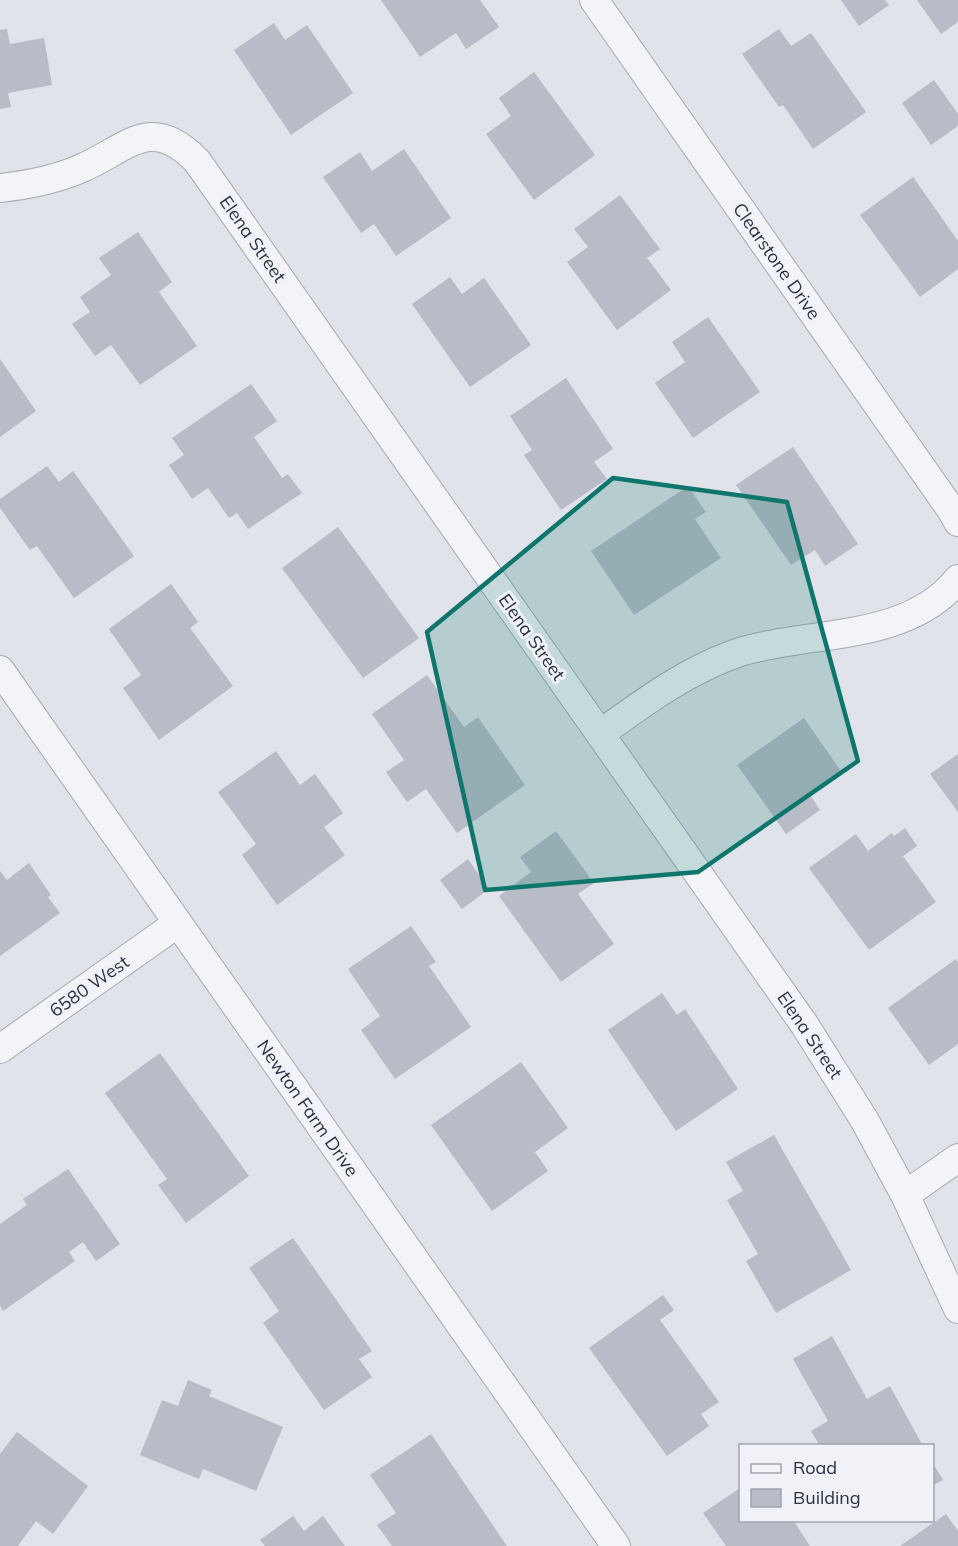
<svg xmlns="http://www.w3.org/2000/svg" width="958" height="1546" font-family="Mulish,sans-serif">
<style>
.building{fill:#b7bcc6}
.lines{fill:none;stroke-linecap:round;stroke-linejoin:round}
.minor-casing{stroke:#a5aab3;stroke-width:30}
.minor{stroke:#f3f4f7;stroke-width:28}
.marked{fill:#0f766e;fill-opacity:0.2;stroke:#0f766e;stroke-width:4.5;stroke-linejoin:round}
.labels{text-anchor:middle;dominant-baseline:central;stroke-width:6;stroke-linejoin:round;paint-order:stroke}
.street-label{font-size:18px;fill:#293041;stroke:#f0f2f7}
</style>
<rect width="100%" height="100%" fill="#e0e3e9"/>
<path class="building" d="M 381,0 L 480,0 L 499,27 L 466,49 L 456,33 L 420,57 Z
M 841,0 L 885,0 L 889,5 L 859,26 Z
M 917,0 L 958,0 L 958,22 L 941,34 Z
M 274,23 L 285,40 L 307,25 L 353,93 L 291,135 L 234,50 Z
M 7,29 L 10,44 L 44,38 L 52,85 L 8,93 L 11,107 L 0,109 L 0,30 Z
M 779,29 L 791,46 L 811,33 L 866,112 L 813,149 L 783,105 L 779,107 L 742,54 Z
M 534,72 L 595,155 L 534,200 L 486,134 L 511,116 L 499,98 Z
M 934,80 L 958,114 L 958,126 L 931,145 L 902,103 Z
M 404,149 L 451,218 L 396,256 L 374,224 L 361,233 L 323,177 L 360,152 L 372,171 Z
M 913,177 L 958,241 L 958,269 L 920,297 L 860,215 Z
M 620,195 L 660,249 L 647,258 L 671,290 L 617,330 L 567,262 L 588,247 L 574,229 Z
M 138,232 L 172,282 L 159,292 L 197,346 L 140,385 L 111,345 L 95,356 L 72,324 L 90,312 L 80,297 L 111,275 L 99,258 Z
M 450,277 L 462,294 L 484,278 L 531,345 L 470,387 L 412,304 Z
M 708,317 L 760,392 L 693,438 L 655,383 L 685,362 L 672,342 Z
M 0,359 L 36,411 L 0,437 Z
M 566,378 L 613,449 L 594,462 L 607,479 L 561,510 L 524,455 L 532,450 L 510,416 Z
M 251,384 L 277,421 L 254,437 L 282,478 L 288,474 L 302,493 L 248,529 L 237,513 L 229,518 L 208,488 L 192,499 L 169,465 L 184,455 L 172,438 Z
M 793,447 L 858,544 L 825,566 L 815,550 L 791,565 L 736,485 Z
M 47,466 L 59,482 L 73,471 L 134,556 L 74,598 L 37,546 L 30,550 L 0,508 L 0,499 Z
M 688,486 L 706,512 L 695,519 L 721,558 L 634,615 L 591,551 Z
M 338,527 L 419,638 L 363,678 L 282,568 Z
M 171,584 L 198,622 L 190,628 L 233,686 L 159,740 L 123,688 L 141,675 L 109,629 Z
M 427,675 L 464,727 L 478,717 L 525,785 L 457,833 L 426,789 L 407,802 L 386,772 L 404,760 L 372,714 Z
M 804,718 L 843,774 L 811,796 L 820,810 L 786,834 L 737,765 Z
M 276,751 L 300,785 L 315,774 L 343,813 L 324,827 L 345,855 L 277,905 L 242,855 L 256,844 L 218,792 Z
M 958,754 L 958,812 L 930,774 Z
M 905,828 L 917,846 L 903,856 L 936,902 L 869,950 L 809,868 L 856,834 L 868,851 L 892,833 L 894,836 Z
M 556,831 L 594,883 L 578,894 L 614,944 L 561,982 L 499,896 L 531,872 L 520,857 Z
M 468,859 L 489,889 L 462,909 L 440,880 Z
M 29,863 L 51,895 L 48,897 L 60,913 L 0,956 L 0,871 L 7,880 Z
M 411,926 L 436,962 L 429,966 L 471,1027 L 395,1079 L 361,1030 L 380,1016 L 348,969 Z
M 956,959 L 958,962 L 958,1044 L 929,1065 L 888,1008 Z
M 662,993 L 677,1015 L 685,1009 L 738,1089 L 676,1131 L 608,1030 Z
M 160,1053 L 249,1176 L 186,1223 L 158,1185 L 167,1179 L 105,1093 Z
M 521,1062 L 568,1128 L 535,1152 L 548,1171 L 492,1211 L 431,1125 Z
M 774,1135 L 851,1270 L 776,1313 L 746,1261 L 758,1254 L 727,1200 L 743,1191 L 726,1162 Z
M 68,1169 L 120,1244 L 96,1261 L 83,1242 L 69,1252 L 75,1261 L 3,1311 L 0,1306 L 0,1224 L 27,1205 L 23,1199 Z
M 293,1238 L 372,1351 L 359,1359 L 372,1377 L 324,1410 L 263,1323 L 279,1311 L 249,1268 Z
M 663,1295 L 674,1310 L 660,1320 L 719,1402 L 701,1414 L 709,1426 L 667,1456 L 589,1348 Z
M 832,1336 L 867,1399 L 890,1386 L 923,1446 L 820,1446 L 811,1431 L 828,1421 L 793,1359 Z
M 188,1380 L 212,1390 L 209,1396 L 283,1427 L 256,1491 L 203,1469 L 199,1479 L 140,1455 L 162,1400 L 178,1406 Z
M 17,1432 L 88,1486 L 53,1534 L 36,1521 L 18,1546 L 0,1546 L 0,1454 Z
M 431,1434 L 507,1546 L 392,1546 L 377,1525 L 396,1513 L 370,1475 Z
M 932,1462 L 943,1480 L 932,1486 Z
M 740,1488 L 740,1520 L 793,1520 L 810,1546 L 726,1546 L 703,1513 Z
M 946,1514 L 958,1531 L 958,1546 L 900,1546 Z
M 293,1516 L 304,1531 L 323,1516 L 345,1546 L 265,1546 L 260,1540 Z"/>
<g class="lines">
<g class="minor-casing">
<path id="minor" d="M 594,0 L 952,511 L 958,522
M 0,188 C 28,185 55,180 82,168 C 129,147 151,114 197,161 L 804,1024 L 865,1121 L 905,1195 L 958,1309
M 0,670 L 616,1546
M 600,734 C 644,702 686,671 737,653 C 808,630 907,643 958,579
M 0,1049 L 178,923
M 905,1195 L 958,1158"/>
</g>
<use href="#minor" class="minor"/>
</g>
<path class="marked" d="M 613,478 L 787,502 L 858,761 L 698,872 L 485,890 L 427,632 Z"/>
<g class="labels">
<g class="street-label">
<text transform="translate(253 239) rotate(55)">Elena Street</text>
<text transform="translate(777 261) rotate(55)">Clearstone Drive</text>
<text transform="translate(532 637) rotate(55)">Elena Street</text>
<text transform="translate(89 986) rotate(-35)">6580 West</text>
<text transform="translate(810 1035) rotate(56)">Elena Street</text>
<text transform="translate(308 1108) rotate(55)">Newton Farm Drive</text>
</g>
</g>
<rect x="739" y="1444" width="195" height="78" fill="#f0f2f7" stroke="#a0a4ae" stroke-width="1.5"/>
<rect x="751" y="1464" width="30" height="9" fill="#f3f4f7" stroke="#a0a4ae" stroke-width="1.5"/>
<text x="793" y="1474" font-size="18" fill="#293041">Road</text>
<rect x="751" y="1489" width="30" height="18" fill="#b7bcc6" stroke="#a0a4ae" stroke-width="1.5"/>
<text x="793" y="1504" font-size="18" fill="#293041">Building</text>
</svg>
